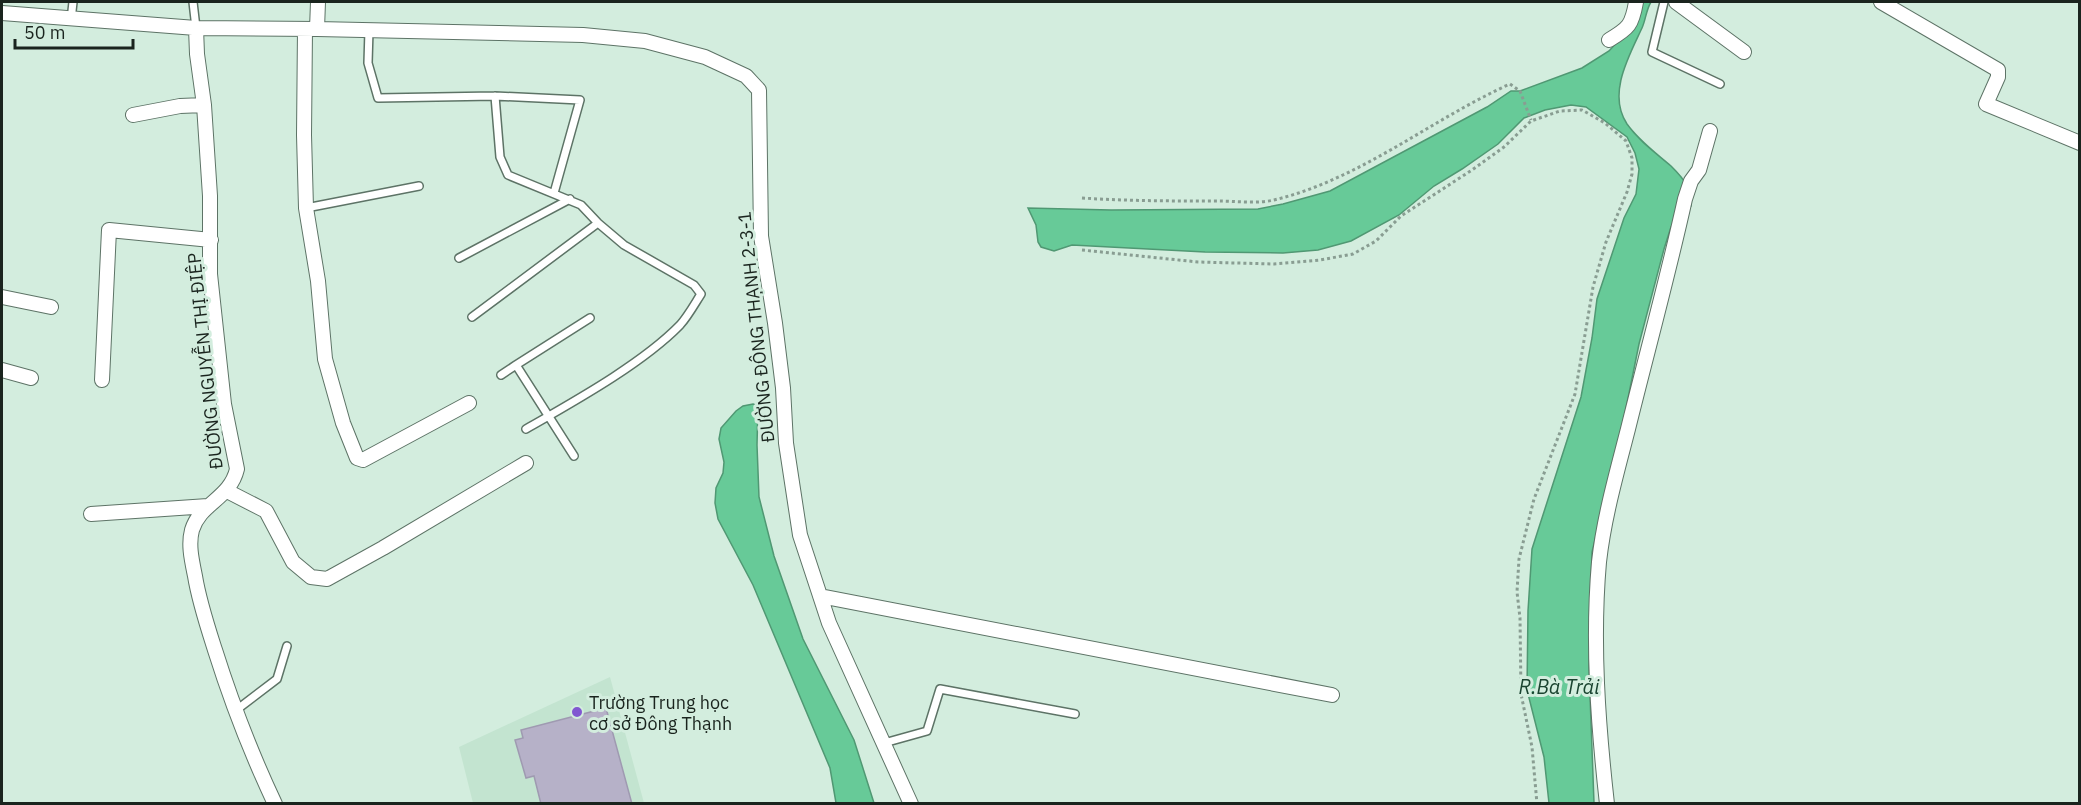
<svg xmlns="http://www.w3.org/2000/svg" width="2081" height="805" font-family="'IBM Plex Sans',sans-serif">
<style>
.built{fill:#c3e4d0}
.water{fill:#67ca98;stroke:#509873;stroke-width:1.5}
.building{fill:#b6b1c8;stroke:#9f9ab1;stroke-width:1.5}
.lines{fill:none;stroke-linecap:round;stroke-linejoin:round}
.lane-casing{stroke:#5d7366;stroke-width:10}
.street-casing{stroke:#5d7366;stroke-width:16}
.path{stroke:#899d92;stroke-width:3;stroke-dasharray:3 3;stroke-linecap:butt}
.lane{stroke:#fff;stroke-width:7}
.street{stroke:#fff;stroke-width:14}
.poi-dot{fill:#8157d1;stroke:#d3edde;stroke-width:2}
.labels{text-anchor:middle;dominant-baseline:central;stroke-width:6;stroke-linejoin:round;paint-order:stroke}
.street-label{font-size:18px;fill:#1a241e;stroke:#d3edde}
.poi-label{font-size:18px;fill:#1a241e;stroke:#d3edde;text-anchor:start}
.water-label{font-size:20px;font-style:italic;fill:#1a4430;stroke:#d3edde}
</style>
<rect width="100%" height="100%" fill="#d3edde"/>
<path class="built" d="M 610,677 L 644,803 L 473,803 L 459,747 Z"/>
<path class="water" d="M 1639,2 L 1651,2 C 1646,10 1646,19 1642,28 C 1629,56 1607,94 1627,124 C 1639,141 1656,153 1671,166 C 1684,179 1691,187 1691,206 L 1671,227 L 1664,249 L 1639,344 L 1621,433 L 1592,552 L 1589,668 L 1594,803 L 1549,803 L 1544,757 L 1527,690 L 1528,611 L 1532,549 L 1581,397 L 1592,338 L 1597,299 L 1624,218 L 1636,194 L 1639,169 L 1635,153 L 1627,137 L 1586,107 L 1571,105 L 1545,110 L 1524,118 L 1498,144 L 1462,169 L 1434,186 L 1399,215 L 1351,241 L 1318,250 L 1283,253 L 1205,252 L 1072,245 L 1054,251 L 1041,247 L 1038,242 L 1036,225 L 1028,208 L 1111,210 L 1258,209 L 1283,204 L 1330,191 L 1487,107 L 1511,91 L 1520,91 L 1582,68 L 1609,51 L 1632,26 Z
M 753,404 L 758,406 L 757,445 L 759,497 L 774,556 L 803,639 L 854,740 L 874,803 L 836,803 L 830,768 L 753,585 L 718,519 L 715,503 L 716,488 L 723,473 L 724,462 L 719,439 L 721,428 L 736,411 L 743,406 Z"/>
<path class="building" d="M 606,708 L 632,804 L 541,804 L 534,776 L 526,778 L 515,740 L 523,738 L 521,730 Z"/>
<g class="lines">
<g class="lane-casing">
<path id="lane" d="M 193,2 L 196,28
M 1664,2 L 1652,52 L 1720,84
M 71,20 L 73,2
M 369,30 L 368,63 L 378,98 L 495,96 L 580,100 L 554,193
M 495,96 L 500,157 L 508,175 L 581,205 L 598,223 L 624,245 L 694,285 L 701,294 C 694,305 688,316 680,325 C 642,364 573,402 526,429
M 306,208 L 419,186
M 459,258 L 570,199
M 472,317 L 598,223
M 516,365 L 590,318
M 501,375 L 516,365 L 574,456
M 235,711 L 277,679 L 287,646
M 884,743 L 927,731 L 940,689 L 1075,714"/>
</g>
<g class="street-casing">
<path id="street" d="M 1676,2 L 1744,52
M 1881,2 L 1998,70 L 1998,77 L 1986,104 L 2080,143
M 2,13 L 196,28 L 317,29 L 583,35 L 645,41 L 705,57 L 746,76 L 759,90 L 761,236 L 775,323 L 783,388 L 786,443 L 800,535 L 829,623 L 911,804
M 196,28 L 197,54 L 204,105 L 210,196 L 210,274 L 224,404 L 237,469 C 230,499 200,503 192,530 C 188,545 192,561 195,576 C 199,601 207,625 215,650 C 232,704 251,753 275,804
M 305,29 L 304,135 L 306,208 L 318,281 L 325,359 L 343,423 L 357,458 L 363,460 L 469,403
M 317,29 L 318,2
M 1609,40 C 1629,28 1632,25 1636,2
M 133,115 L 180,106 L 204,105
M 2,297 L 51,307
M 2,370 L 31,378
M 102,380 L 109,230 L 211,240
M 227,491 L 266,511 L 293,562 L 311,577 L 327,579 L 383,548 L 526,463
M 91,514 L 208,506
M 820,596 L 1332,695
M 1607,804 C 1598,724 1592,642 1599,562 C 1604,517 1617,472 1628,429 C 1647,352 1668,276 1685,199 L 1691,181 L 1699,170 L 1710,131"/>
</g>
<path class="path" d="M 1082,198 C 1128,201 1173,201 1219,201 C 1236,201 1257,204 1274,200 C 1361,179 1430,120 1510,84 L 1520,91 L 1531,120
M 1082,250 L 1198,262 L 1274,264 L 1320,260 L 1353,254 L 1376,241 L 1401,216 L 1472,170 L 1504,147 L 1531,121 L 1560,111 L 1582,110 L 1605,123 L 1626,141 L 1632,158 L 1632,174 L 1627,192 L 1606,242 L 1593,287 L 1575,394 L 1534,499 L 1519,559 L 1517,592 L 1520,618 L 1521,694 L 1532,747 L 1537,804"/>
<use href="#lane" class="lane"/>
<use href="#street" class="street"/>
</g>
<circle class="poi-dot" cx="577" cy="712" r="6"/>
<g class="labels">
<g class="street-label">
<text transform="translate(756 327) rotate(-96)">ĐƯỜNG ĐÔNG THẠNH 2-3-1</text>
<text transform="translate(205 361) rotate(-96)">ĐƯỜNG NGUYỄN THỊ ĐIỆP</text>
</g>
<g class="poi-label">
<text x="589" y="702">Trường Trung học<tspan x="589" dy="21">cơ sở Đông Thạnh</tspan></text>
</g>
<g class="water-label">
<text x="1559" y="686">R.Bà Trải</text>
</g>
</g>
<rect width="2081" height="805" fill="none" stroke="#1a241e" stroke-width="6"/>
<path d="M15 39v9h118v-9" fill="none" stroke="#1a241e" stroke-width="3"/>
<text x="24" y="39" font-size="18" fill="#1a241e" stroke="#d3edde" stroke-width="4.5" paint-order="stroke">50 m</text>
</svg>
